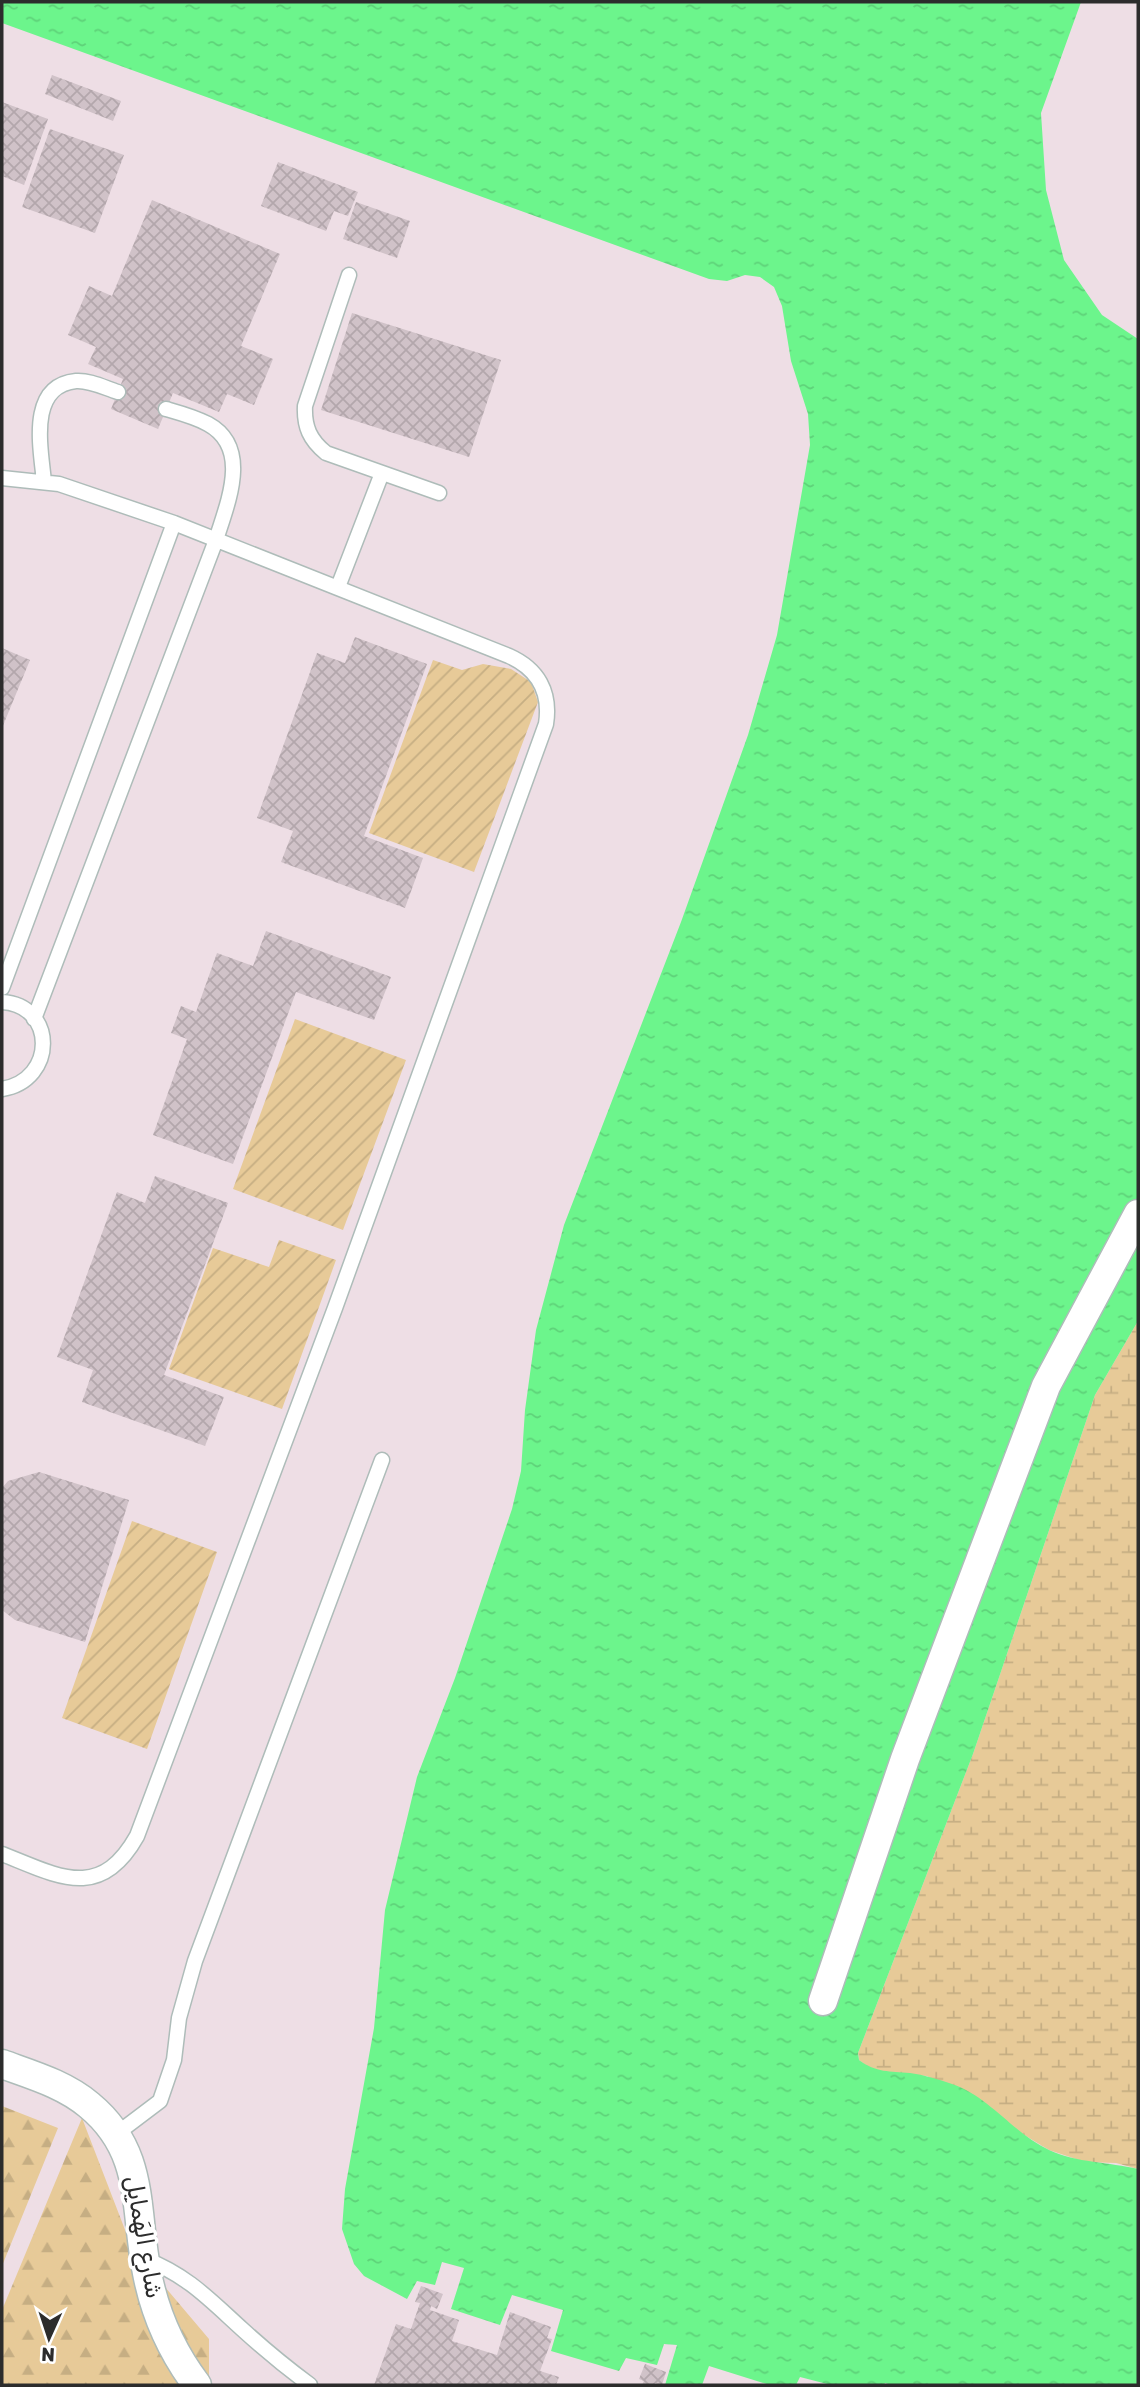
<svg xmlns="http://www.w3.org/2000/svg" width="1140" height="2387" font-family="Rubik,'Noto Sans Arabic',sans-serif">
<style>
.forest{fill:url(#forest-firs)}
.wetland{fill:url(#wetland-marsh)}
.garden{fill:url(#garden-furrows)}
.water{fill:url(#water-ripples)}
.building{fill:url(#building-cross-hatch)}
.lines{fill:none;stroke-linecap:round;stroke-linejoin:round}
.lane-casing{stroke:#aebcb9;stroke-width:17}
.street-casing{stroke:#aebcb9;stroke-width:31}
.lane{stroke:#fff;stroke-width:14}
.street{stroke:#fff;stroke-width:28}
.labels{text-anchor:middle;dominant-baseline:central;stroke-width:7;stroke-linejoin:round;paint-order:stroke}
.street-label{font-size:24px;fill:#2c2c2c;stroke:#fff}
</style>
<defs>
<pattern id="forest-firs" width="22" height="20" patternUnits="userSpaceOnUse" patternTransform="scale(1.75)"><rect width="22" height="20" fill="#e7ca98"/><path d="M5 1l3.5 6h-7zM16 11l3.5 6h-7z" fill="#c6ae83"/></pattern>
<pattern id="wetland-marsh" width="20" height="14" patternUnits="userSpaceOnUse" patternTransform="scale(1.75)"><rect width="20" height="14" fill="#e7ca98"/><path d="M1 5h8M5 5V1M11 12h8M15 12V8" fill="none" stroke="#c6ae83"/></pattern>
<pattern id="garden-furrows" width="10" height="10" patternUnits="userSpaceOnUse" patternTransform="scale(1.75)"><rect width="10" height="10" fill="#e7ca98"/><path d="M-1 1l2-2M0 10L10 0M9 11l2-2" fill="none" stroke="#c6ae83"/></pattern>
<pattern id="water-ripples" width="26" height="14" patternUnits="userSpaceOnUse" patternTransform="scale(1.75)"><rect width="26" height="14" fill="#6cf58c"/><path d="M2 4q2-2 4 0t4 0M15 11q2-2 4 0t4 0" fill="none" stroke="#5ed279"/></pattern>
<pattern id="building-cross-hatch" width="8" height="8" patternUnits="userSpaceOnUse" patternTransform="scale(1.75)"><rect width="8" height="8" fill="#d0c2c8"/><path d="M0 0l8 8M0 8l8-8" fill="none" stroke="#b3a7ac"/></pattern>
</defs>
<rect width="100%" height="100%" fill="#eedee5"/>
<path class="forest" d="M 2,2106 L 58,2128 L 2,2266 Z
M 82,2118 L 132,2248 L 209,2339 L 209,2385 L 2,2385 L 2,2310 Z"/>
<path class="wetland" d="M 1138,1321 L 1138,2169 L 1116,2163 L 1085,2162 L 1049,2150 L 927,2076 L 884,2073 L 868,2067 L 859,2060 L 858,2053 L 973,1754 L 1095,1395 Z"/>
<path class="garden" d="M 433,660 L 462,670 L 483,664 L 511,669 L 531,682 L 538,702 L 474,872 L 369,833 Z
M 295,1019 L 406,1060 L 343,1230 L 233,1189 Z
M 279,1240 L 336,1260 L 282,1409 L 169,1369 L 213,1248 L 269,1267 Z
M 132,1521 L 217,1552 L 147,1749 L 62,1718 Z"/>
<path class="water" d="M 2,2 L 1081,2 L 1041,113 L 1046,190 L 1064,260 L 1102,315 L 1138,339 L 1138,1321 L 1095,1395 L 973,1754 L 858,2053 L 859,2060 C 876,2073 890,2071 910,2073 C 924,2075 938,2079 952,2084 C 990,2097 1013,2133 1049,2150 C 1077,2163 1109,2162 1138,2169 L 1138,2385 L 891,2385 L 885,2383 L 884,2385 L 831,2385 L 800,2377 L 796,2385 L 770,2385 L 709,2366 L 702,2385 L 665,2385 L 677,2345 L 664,2344 L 657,2365 L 626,2358 L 619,2371 L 551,2351 L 563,2310 L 512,2295 L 500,2325 L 451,2309 L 464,2268 L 442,2262 L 435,2285 L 417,2281 L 407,2299 L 364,2276 L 354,2264 L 342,2229 L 345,2189 L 374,2028 L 385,1910 L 417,1777 L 455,1678 L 512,1509 L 521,1471 L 525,1410 L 536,1330 L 564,1225 L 681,922 L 748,735 L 777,635 L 810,445 L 808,414 L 791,361 L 782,306 L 774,287 L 760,277 L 745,275 L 727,281 L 709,279 L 2,23 Z"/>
<path class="building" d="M 52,75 L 121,101 L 113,121 L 45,94 Z
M 2,102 L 48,119 L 24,185 L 2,176 Z
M 50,129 L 124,155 L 95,233 L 22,207 Z
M 278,162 L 358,192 L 348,216 L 334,211 L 326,231 L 261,206 Z
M 152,200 L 280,254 L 241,346 L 273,359 L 254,405 L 227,394 L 219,412 L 173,393 L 158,429 L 111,409 L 123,379 L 88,364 L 96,347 L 68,335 L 89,286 L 112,296 Z
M 356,202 L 410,221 L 397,258 L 343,239 Z
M 352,313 L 501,360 L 469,457 L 321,410 Z
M 355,637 L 427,664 L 364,836 L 423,858 L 405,908 L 281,862 L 293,831 L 257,818 L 317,653 L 345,663 Z
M 2,648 L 30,660 L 2,728 Z
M 266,931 L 391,977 L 374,1020 L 296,992 L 233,1164 L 153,1135 L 187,1039 L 171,1033 L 181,1006 L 196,1012 L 217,953 L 253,966 Z
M 155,1176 L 228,1203 L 164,1375 L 224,1397 L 205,1446 L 82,1402 L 93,1370 L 57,1357 L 117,1192 L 145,1203 Z
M 39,1472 L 129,1500 L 85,1642 L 15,1620 L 2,1610 L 2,1488 L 8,1481 Z
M 421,2286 L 443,2294 L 437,2309 L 431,2306 L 430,2310 L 459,2320 L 452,2341 L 497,2355 L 510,2312 L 551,2327 L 547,2338 L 552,2339 L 540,2371 L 559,2377 L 556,2385 L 374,2385 L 396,2324 L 411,2329 L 420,2303 L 415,2302 Z
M 645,2364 L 666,2372 L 662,2385 L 655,2383 L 654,2385 L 642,2385 L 644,2381 L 639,2379 Z"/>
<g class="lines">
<g class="lane-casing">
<path id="lane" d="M 349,275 L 305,406 C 304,427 310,440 326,453 L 439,493
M 2,478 L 59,484 L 174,523
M 44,482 C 41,449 27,386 76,381 C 90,380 105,388 118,392
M 338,587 L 382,473
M 2,988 L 174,523 L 509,656 C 538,669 551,692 546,724 L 335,1308 L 137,1836 C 100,1902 58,1876 2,1854
M 2,1002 C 56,1005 57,1080 2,1089
M 34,1019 L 216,540 C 227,504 252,448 208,424 C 195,417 180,413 166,409
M 115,2135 L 160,2101 L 174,2060 L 179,2018 L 195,1961 L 382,1460
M 145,2259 C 187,2275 210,2300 242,2329 C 264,2349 287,2368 310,2385"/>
</g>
<g class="street-casing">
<path id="street" d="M 823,2001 L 905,1759 L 1046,1386 L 1138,1214
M 2,2064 C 32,2075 64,2084 89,2105 C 146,2152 134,2209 147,2273 C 155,2314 172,2352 197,2385"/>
</g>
<use href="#lane" class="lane"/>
<use href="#street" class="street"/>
</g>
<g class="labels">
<g class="street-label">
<text transform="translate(144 2237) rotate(80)">شارع الهَمايِل</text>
</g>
</g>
<rect width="1140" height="2387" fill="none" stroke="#2c2c2c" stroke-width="7"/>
<g transform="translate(49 2338) rotate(183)" stroke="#ffffff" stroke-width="5" paint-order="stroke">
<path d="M0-5L12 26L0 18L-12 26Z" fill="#2c2c2c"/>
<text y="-10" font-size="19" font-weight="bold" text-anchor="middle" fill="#2c2c2c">N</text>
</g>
</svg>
